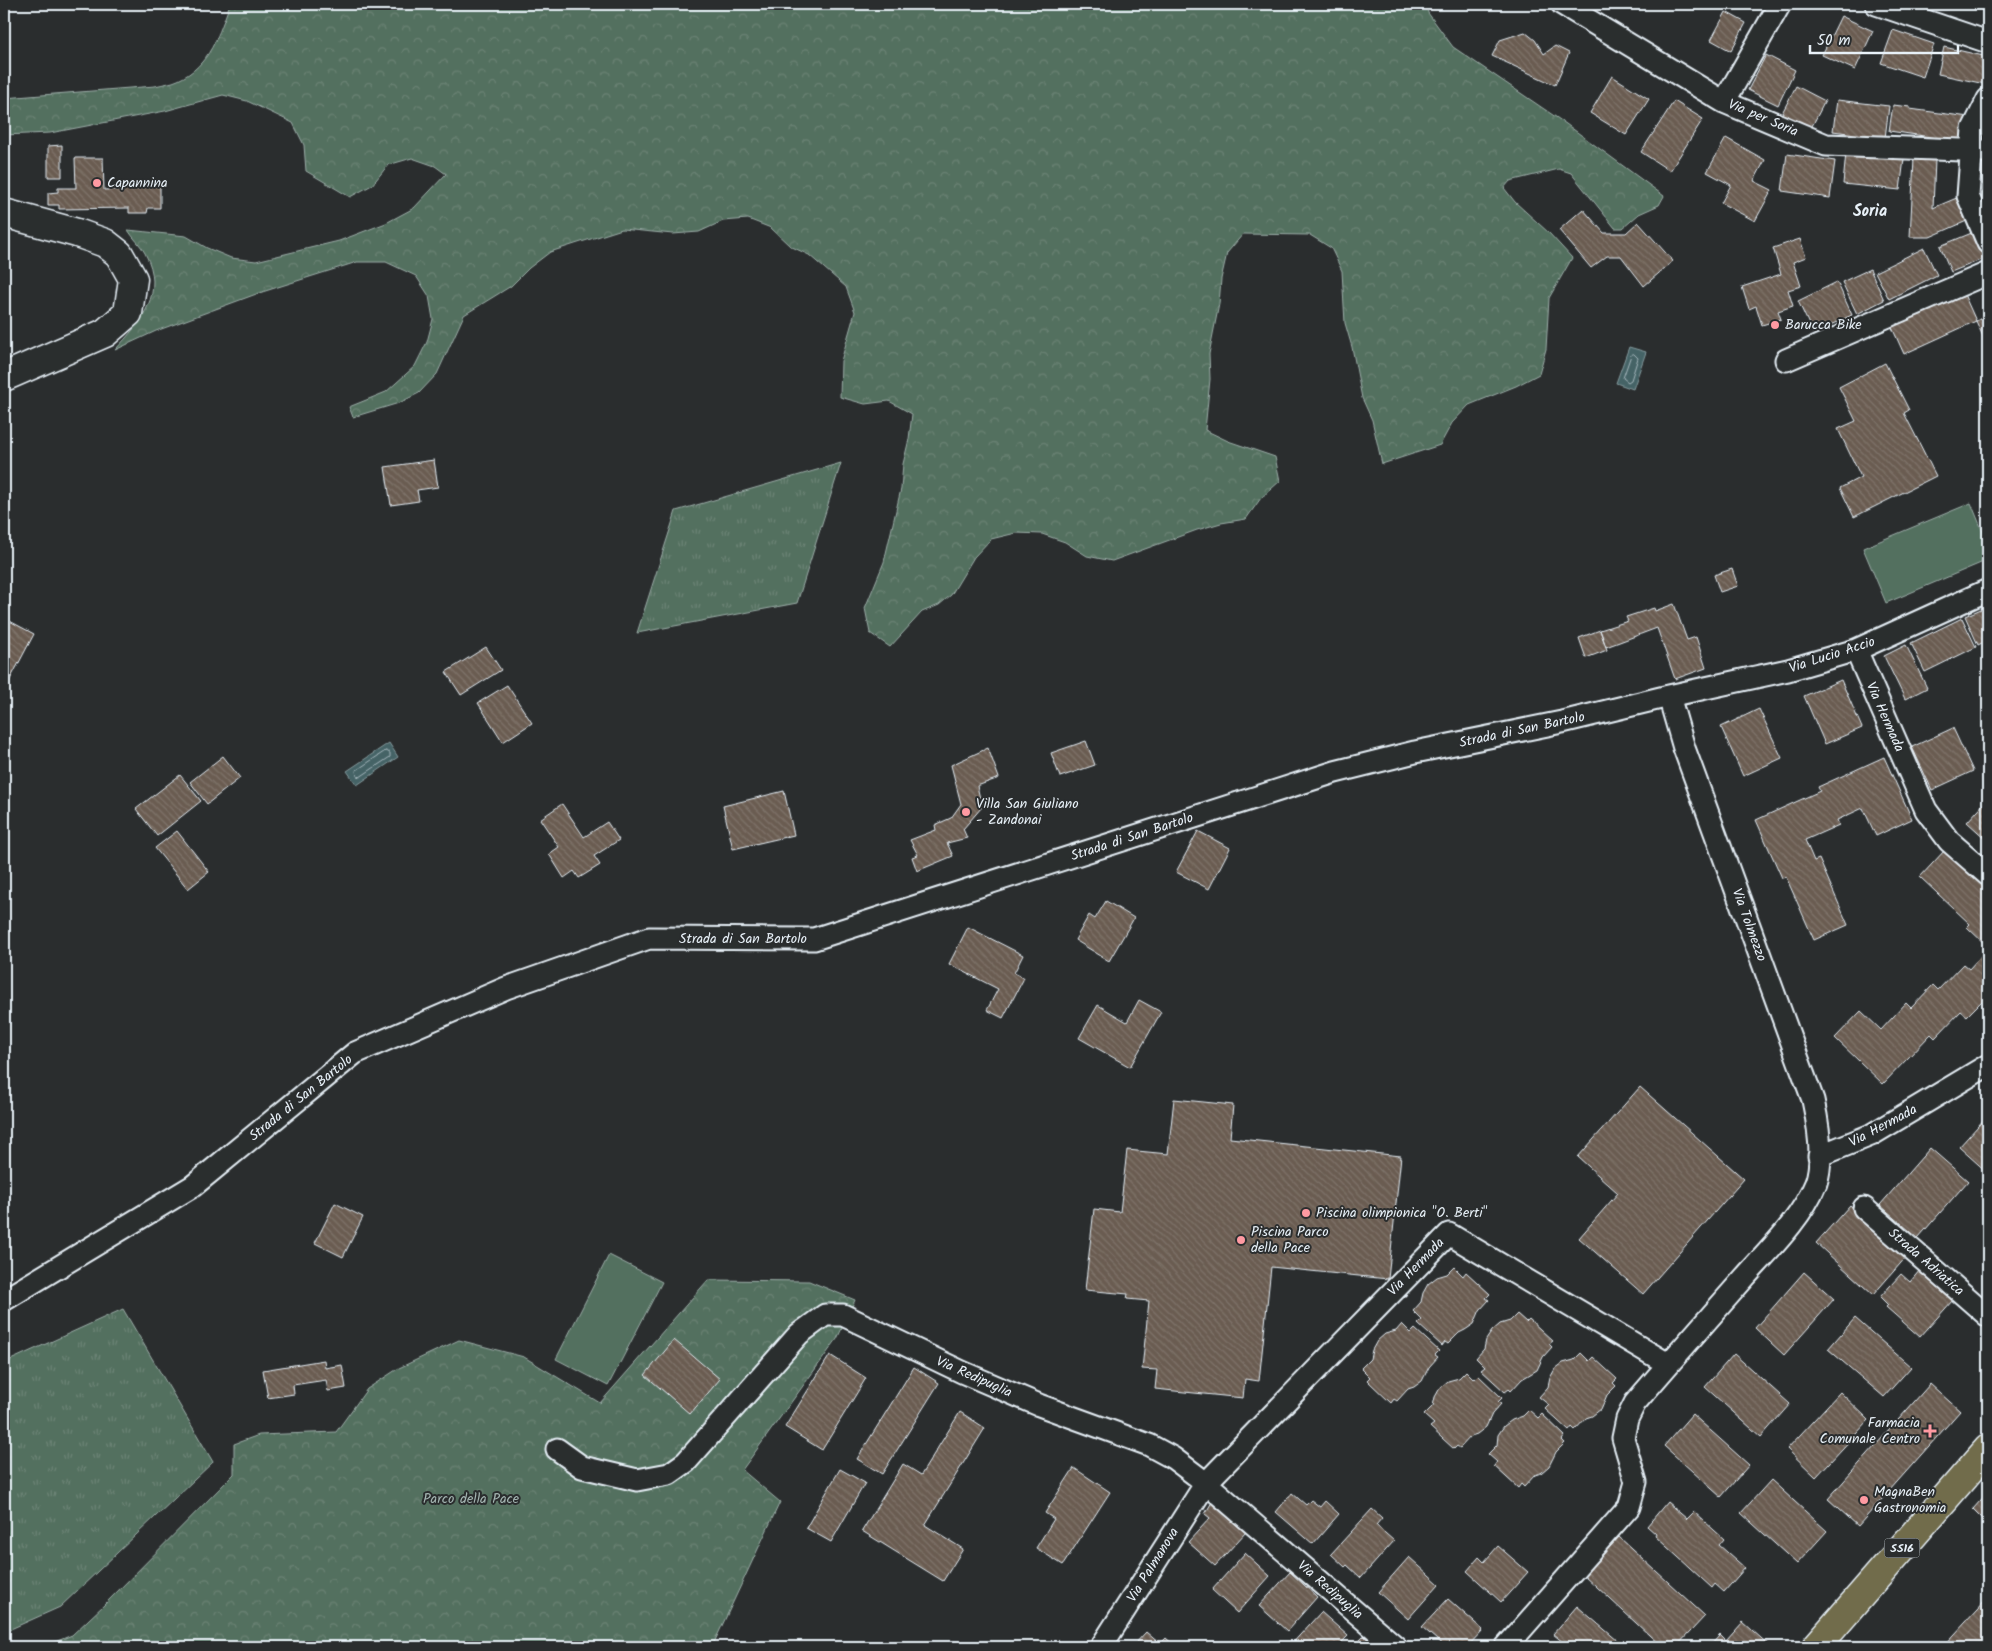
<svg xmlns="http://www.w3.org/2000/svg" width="1992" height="1651" font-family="Kalam,sans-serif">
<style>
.grass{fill:url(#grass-tufts);stroke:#9eb0ab}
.forest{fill:url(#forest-crowns);stroke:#9eb0ab}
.pitch{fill:#536f5e;stroke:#9eb0ab}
.water{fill:#456366;stroke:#869ca0}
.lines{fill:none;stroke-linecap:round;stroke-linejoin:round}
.shore{stroke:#a7b8be;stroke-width:1}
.building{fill:url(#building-back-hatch);stroke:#e8f1f8}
.street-casing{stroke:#e8f1f8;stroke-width:25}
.secondary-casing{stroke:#e8f1f8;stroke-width:31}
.primary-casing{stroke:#e8f1f8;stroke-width:31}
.street{stroke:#2a2d2e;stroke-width:21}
.secondary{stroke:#2a2d2e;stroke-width:28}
.primary{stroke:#716c4b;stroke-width:28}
.poi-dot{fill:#ff9aa2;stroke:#2a2d2e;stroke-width:2}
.labels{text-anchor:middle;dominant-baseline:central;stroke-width:4;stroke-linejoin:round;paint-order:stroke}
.shield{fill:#2a2d2e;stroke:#afb6bb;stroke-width:1}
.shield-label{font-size:12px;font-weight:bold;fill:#e8f1f8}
.street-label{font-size:14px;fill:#e8f1f8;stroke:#2a2d2e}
.poi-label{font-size:14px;fill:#e8f1f8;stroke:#2a2d2e;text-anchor:start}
.park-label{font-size:14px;fill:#a5b6b3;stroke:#2a2d2e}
.quarter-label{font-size:16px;font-weight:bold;fill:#e8f1f8;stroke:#2a2d2e}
</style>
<defs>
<pattern id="grass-tufts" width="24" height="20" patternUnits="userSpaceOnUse" patternTransform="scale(1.25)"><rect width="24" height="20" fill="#536f5e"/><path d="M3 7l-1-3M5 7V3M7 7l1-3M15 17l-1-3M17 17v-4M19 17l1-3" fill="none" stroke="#6c8476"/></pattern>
<pattern id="forest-crowns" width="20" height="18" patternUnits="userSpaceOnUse" patternTransform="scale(1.25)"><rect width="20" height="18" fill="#536f5e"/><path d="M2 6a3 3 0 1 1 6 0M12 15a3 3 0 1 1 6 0" fill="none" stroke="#6c8476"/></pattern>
<pattern id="building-back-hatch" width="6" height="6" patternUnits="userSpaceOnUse" patternTransform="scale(1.25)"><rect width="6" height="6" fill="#6a5c51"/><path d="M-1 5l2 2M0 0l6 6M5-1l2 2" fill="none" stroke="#7f746b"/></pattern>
</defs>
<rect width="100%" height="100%" fill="#2a2d2e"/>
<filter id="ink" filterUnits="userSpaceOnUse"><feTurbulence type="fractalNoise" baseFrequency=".02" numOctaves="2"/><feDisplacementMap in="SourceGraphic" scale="10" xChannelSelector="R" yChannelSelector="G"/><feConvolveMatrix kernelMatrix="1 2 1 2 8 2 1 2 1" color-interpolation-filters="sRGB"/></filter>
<g filter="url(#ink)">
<path class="grass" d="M 841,463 L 797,603 L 637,633 L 676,511 Z
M 123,1309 L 213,1462 L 60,1607 L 4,1632 L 4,1363 Z"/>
<path class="forest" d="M 230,4 L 1427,4 L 1428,13 L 1453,47 L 1566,124 L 1664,196 L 1659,205 L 1639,214 L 1623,228 L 1615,228 L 1571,173 L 1559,169 L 1510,181 L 1504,188 L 1515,202 L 1549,233 L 1572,258 L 1549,298 L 1546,349 L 1539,374 L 1516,386 L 1469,405 L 1452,423 L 1440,445 L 1382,464 L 1372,420 L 1362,398 L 1352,347 L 1345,323 L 1342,271 L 1331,248 L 1310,235 L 1243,234 L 1227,253 L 1221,279 L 1219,304 L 1209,354 L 1210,379 L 1205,430 L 1228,441 L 1275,457 L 1280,481 L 1261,498 L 1246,519 L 1221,523 L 1197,530 L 1112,561 L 1087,556 L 1065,542 L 1042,534 L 1016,533 L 991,539 L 974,557 L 951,595 L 939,605 L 922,612 L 890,647 L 870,633 L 865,608 L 884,562 L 901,489 L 903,464 L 909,439 L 912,414 L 889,401 L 865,404 L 840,397 L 841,361 L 855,312 L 846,287 L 809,255 L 790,246 L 771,228 L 748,219 L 723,221 L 699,232 L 673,234 L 622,229 L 550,252 L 529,268 L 511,286 L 464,315 L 437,374 L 419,393 L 399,403 L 353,417 L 349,407 L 386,392 L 415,366 L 427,342 L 433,319 L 429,296 L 416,276 L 386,262 L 357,262 L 259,293 L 156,331 L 115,350 C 142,321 166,293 145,253 C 141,245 133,238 128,230 L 186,236 L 207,248 L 231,258 L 256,261 L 339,241 L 386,223 L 414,208 L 446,174 L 435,166 L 412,158 L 388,165 L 372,185 L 350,197 L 306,171 L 304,145 L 293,123 L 247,101 L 223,95 L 165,111 L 50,133 L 4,135 L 4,98 L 155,86 C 163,84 172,83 178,80 C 210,66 219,33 230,4 Z
M 708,1280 L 809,1281 L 855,1300 L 837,1339 L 742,1470 L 780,1502 L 712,1647 L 43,1647 L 72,1635 L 104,1605 L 234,1474 L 234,1444 L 259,1435 L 336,1432 L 367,1389 L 399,1368 L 459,1340 L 524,1357 L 600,1403 Z"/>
<path class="pitch" d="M 1971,503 L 1988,544 L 1988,560 L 1886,603 L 1863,548 Z
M 609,1255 L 662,1282 L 608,1386 L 556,1359 Z"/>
<path class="water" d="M 1629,347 L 1646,352 L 1633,389 L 1616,383 Z
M 389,743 L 398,757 L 357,785 L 347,771 Z"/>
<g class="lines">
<path class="shore" d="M 1634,354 L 1638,358 L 1631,380 L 1628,382 L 1623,378 L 1631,355 Z
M 386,751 L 390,753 L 390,757 L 360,777 L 357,776 L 356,771 Z"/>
</g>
<path class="building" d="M 1726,12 L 1746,23 L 1731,51 L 1711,40 Z
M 1841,16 L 1873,31 L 1855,70 L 1822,55 Z
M 1893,30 L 1934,44 L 1923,77 L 1881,63 Z
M 1525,32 L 1535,40 L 1544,54 L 1555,46 L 1569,53 L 1555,85 L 1492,56 L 1500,40 Z
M 1944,47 L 1988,57 L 1988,71 L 1985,84 L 1938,74 Z
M 1766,55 L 1795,70 L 1778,105 L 1748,90 Z
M 1612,76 L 1649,99 L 1626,135 L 1590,113 Z
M 1796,86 L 1825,101 L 1810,130 L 1781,115 Z
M 1837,100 L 1889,106 L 1885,138 L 1833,131 Z
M 1674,101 L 1703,119 L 1670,171 L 1641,152 Z
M 1893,105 L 1910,107 L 1910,109 L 1969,117 L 1966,142 L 1889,131 Z
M 1726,138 L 1765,160 L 1754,181 L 1772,190 L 1755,221 L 1721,203 L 1731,185 L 1707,172 Z
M 62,145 L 62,177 L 48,177 L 48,146 Z
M 1846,153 L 1904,159 L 1900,190 L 1843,184 Z
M 1787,154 L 1835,161 L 1830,198 L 1782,191 Z
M 1981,157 L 1988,158 L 1988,192 L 1980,174 Z
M 75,158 L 103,158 L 104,190 L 130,189 L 130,183 L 146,182 L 146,186 L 160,185 L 160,208 L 148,208 L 147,213 L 129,213 L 129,208 L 59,209 L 59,205 L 48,205 L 48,193 L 58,192 L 58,188 L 76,188 Z
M 1914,159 L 1935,160 L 1933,208 L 1959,197 L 1969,220 L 1930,237 L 1910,237 Z
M 1583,209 L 1604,233 L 1626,233 L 1638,222 L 1673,261 L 1644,286 L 1621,256 L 1607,256 L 1591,268 L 1559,230 Z
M 1979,230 L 1988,257 L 1951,272 L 1940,246 Z
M 1800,239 L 1806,257 L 1793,262 L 1801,286 L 1788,290 L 1793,306 L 1778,311 L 1781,319 L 1762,325 L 1756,306 L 1749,309 L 1742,287 L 1781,274 L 1773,248 Z
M 1924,248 L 1937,275 L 1889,299 L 1875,272 Z
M 1870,269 L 1884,300 L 1857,314 L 1842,282 Z
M 1837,282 L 1852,315 L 1813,333 L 1798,301 Z
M 1962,290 L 1976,321 L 1904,354 L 1890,323 Z
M 1988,315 L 1988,342 L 1986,343 L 1976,321 Z
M 1885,363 L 1909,410 L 1904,413 L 1936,476 L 1854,517 L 1840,488 L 1861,477 L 1838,429 L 1856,421 L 1839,387 Z
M 434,460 L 438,487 L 417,490 L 419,501 L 391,505 L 385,467 Z
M 1732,569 L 1738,586 L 1720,592 L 1714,575 Z
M 1674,604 L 1687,640 L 1696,637 L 1706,668 L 1675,679 L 1657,628 L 1606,647 L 1600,630 L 1628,621 L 1626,617 L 1654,608 L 1655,611 Z
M 1988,606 L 1988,640 L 1978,645 L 1965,616 Z
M 4,618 L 34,634 L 4,691 Z
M 1962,618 L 1976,647 L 1925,672 L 1911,643 Z
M 1600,630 L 1607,650 L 1586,658 L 1579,638 Z
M 1906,645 L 1927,688 L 1905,699 L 1884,656 Z
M 486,647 L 501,670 L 461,695 L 446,672 Z
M 1841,680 L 1862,728 L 1825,744 L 1804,696 Z
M 507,685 L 532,723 L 503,742 L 478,703 Z
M 1759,709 L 1782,758 L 1743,776 L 1721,727 Z
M 1953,728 L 1973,771 L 1932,790 L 1912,747 Z
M 1086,741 L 1095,765 L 1060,777 L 1051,753 Z
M 988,748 L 999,778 L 977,786 L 982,807 L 963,829 L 967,838 L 947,843 L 953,856 L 917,871 L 912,857 L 918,855 L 910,840 L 936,830 L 935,825 L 951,818 L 961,804 L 951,765 Z
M 223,756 L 240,778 L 207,804 L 190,782 Z
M 1884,757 L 1912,819 L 1876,836 L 1863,808 L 1837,820 L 1839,825 L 1805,840 L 1814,861 L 1819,859 L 1848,925 L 1814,940 L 1786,877 L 1782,878 L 1756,820 L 1820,791 L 1818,787 Z
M 180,775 L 201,801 L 157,836 L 136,809 Z
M 784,791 L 794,835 L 733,849 L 723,806 Z
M 1988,799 L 1988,841 L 1967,822 Z
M 562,804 L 584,837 L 607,822 L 619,840 L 594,856 L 600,865 L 579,878 L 574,871 L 564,878 L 549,854 L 559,847 L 540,819 Z
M 177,831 L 209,872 L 188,889 L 155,848 Z
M 1198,831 L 1230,848 L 1209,889 L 1176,872 Z
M 1945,850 L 1988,890 L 1988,947 L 1967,927 L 1970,924 L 1920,877 Z
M 1106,901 L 1134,918 L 1109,961 L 1075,940 L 1089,915 L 1095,919 Z
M 968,927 L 1023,955 L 1014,973 L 1024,978 L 1003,1018 L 987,1010 L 998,989 L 949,964 Z
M 1988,948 L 1988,995 L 1967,1016 L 1961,1011 L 1935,1038 L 1931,1034 L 1883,1084 L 1835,1038 L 1861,1011 L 1881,1030 L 1906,1003 L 1911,1008 L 1933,985 L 1938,990 L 1963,964 L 1969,969 Z
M 1139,1000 L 1161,1012 L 1130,1067 L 1079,1038 L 1098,1005 L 1127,1022 Z
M 1640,1087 L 1744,1179 L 1643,1294 L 1579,1238 L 1618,1193 L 1578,1157 Z
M 1174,1099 L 1233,1105 L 1230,1138 L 1401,1156 L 1388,1279 L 1271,1267 L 1259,1381 L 1245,1379 L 1243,1398 L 1155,1389 L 1157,1370 L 1142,1369 L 1149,1301 L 1127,1299 L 1128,1294 L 1085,1290 L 1094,1209 L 1120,1212 L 1127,1150 L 1168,1154 Z
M 1988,1115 L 1988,1173 L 1959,1147 Z
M 1930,1148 L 1968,1181 L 1918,1238 L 1880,1205 Z
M 335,1203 L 363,1217 L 343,1257 L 315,1243 Z
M 1850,1205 L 1907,1256 L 1873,1295 L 1816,1243 Z
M 1454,1267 L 1463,1276 L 1466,1272 L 1490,1294 L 1486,1298 L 1489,1300 L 1480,1310 L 1474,1324 L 1465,1330 L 1459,1333 L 1448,1344 L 1445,1342 L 1442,1346 L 1418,1324 L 1422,1320 L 1413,1311 L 1421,1302 L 1423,1293 L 1428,1284 L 1437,1277 L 1447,1274 Z
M 1920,1270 L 1953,1300 L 1920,1337 L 1886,1307 L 1888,1305 L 1880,1297 L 1901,1274 L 1910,1282 Z
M 1804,1272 L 1834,1299 L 1784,1355 L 1755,1328 Z
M 1517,1314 L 1526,1322 L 1529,1319 L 1553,1341 L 1549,1344 L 1552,1347 L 1543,1357 L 1537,1370 L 1522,1379 L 1511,1391 L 1509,1389 L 1505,1392 L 1481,1370 L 1485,1367 L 1476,1358 L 1484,1349 L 1486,1340 L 1492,1331 L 1500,1324 L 1510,1321 Z
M 1855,1318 L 1911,1367 L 1884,1397 L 1828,1349 Z
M 1402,1324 L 1411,1333 L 1415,1329 L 1439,1351 L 1435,1355 L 1438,1357 L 1429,1367 L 1422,1381 L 1414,1387 L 1408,1389 L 1397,1401 L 1394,1399 L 1391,1403 L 1367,1380 L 1370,1377 L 1361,1368 L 1370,1359 L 1372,1350 L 1377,1341 L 1385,1334 L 1396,1331 Z
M 674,1340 L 720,1379 L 690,1414 L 645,1375 Z
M 1581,1353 L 1589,1361 L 1593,1357 L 1617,1379 L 1613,1383 L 1616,1386 L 1607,1395 L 1601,1409 L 1592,1416 L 1586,1418 L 1575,1430 L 1572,1427 L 1569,1431 L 1545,1409 L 1549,1405 L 1539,1397 L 1548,1387 L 1550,1378 L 1555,1369 L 1563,1363 L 1574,1360 Z
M 1734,1354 L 1790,1404 L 1761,1437 L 1705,1387 Z
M 830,1355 L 866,1378 L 822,1450 L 785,1427 Z
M 324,1360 L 325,1368 L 342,1365 L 346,1388 L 328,1391 L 326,1380 L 293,1385 L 294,1394 L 268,1398 L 263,1370 Z
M 914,1367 L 939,1383 L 882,1474 L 857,1459 Z
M 1466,1371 L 1474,1379 L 1478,1375 L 1502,1398 L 1498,1402 L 1501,1404 L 1492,1414 L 1486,1427 L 1477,1434 L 1471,1436 L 1460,1448 L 1457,1446 L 1454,1449 L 1430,1427 L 1434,1424 L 1424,1415 L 1433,1406 L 1435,1397 L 1440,1388 L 1448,1381 L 1459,1378 Z
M 1930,1384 L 1960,1411 L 1858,1526 L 1828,1499 Z
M 1840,1392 L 1869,1420 L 1816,1477 L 1787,1449 Z
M 1529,1410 L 1538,1418 L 1542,1414 L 1565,1436 L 1562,1440 L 1565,1443 L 1556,1452 L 1549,1466 L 1541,1473 L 1535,1475 L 1524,1487 L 1521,1484 L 1518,1488 L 1494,1466 L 1497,1462 L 1488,1454 L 1497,1445 L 1498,1435 L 1504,1426 L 1512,1420 L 1523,1416 Z
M 960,1412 L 985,1428 L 925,1525 L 963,1549 L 943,1581 L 862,1531 L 903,1464 L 921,1475 Z
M 1692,1414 L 1749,1465 L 1721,1497 L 1664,1446 Z
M 1074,1468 L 1110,1492 L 1063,1565 L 1036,1548 L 1054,1519 L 1045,1513 Z
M 840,1469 L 865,1483 L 831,1542 L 806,1528 Z
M 1771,1480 L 1827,1531 L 1797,1564 L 1741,1513 Z
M 1988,1492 L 1988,1524 L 1973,1509 Z
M 1292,1493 L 1306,1505 L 1311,1500 L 1320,1507 L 1325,1501 L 1339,1514 L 1313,1544 L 1276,1512 Z
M 1212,1502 L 1246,1532 L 1215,1566 L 1188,1542 L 1210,1518 L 1205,1514 Z
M 1667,1502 L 1687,1519 L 1694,1512 L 1724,1539 L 1719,1545 L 1745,1568 L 1724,1592 L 1715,1584 L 1712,1588 L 1655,1536 L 1656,1534 L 1647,1526 Z
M 1372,1509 L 1382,1518 L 1376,1525 L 1394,1541 L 1361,1578 L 1347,1565 L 1345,1567 L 1331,1554 Z
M 1619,1537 L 1705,1616 L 1676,1647 L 1662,1647 L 1584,1575 Z
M 1498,1546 L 1528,1572 L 1501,1602 L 1467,1571 L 1479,1557 L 1484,1562 Z
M 1245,1553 L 1270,1576 L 1237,1613 L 1212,1590 Z
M 1409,1557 L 1439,1584 L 1408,1619 L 1378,1592 Z
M 1290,1572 L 1317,1597 L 1287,1631 L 1259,1606 Z
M 1988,1598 L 1988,1647 L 1943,1647 Z
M 1448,1599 L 1483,1630 L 1467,1647 L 1445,1647 L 1422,1627 Z
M 1577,1606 L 1625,1647 L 1569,1647 L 1553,1634 Z
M 1321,1612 L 1348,1636 L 1337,1647 L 1289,1647 Z
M 1743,1622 L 1771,1647 L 1709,1647 L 1720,1635 L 1726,1641 Z
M 1146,1632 L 1160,1644 L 1166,1638 L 1176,1647 L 1132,1647 Z
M 1364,1636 L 1376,1647 L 1353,1647 Z"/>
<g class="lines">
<g class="street-casing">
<path id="street" d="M 1562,4 L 1724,102 L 1826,145 L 1988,151
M 1876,4 L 1988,42
M 1988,99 L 1973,129 L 1968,196 L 1988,243
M 1724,102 L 1780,4
M 1786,360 L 1988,273
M 1856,650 L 1926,810 L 1949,841 L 1988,875
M 1819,1156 L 1871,1135 L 1988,1065
M 1864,1208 L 1988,1316
M 4,1300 L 193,1186 L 355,1053 L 506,988 L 649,938 L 814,939 L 1335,772 L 1415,752 L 1562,722 L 1669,696 L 1788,670 L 1856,650 L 1988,590
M 557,1449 L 582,1467 L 637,1480 L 669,1474 L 686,1462 L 799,1334 L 825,1315 L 843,1315 L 962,1372 L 1039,1405 L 1149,1445 L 1173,1458 L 1206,1483 L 1396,1647
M 1101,1647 L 1206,1483 L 1449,1234 L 1668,1364
M 1506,1647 L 1629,1507 L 1636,1482 L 1623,1438 L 1627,1419 L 1635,1403 C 1671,1361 1708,1319 1745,1277 C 1770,1249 1802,1218 1816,1183 C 1824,1160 1818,1123 1813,1100 L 1684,748 L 1669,696"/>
</g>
<g class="secondary-casing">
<path id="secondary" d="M 4,213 L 77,233 L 105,243 L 119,254 L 133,279 L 128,313 L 105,333 L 4,377"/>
</g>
<g class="primary-casing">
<path id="primary" d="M 1816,1647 L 1988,1449"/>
</g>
<use href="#street" class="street"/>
<use href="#secondary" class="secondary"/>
<use href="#primary" class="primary"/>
</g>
</g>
<g class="poi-dot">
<circle cx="97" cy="183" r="5"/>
<circle cx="1775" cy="325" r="5"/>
<circle cx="966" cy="812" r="5"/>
<circle cx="1306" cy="1213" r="5"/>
<circle cx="1241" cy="1240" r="5"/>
<path d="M1927.5 1423.5h5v5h5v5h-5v5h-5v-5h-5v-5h5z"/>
<circle cx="1864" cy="1500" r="5"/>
</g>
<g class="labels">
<rect class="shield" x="1884.5" y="1538.5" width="35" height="19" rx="4"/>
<g class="shield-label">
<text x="1902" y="1548">SS16</text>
</g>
<g class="street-label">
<text transform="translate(1763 118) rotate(23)">Via per Soria</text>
<text transform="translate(1832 655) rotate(-18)">Via Lucio Accio</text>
<text transform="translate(1885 717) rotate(66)">Via Hermada</text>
<text transform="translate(1522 730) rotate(-12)">Strada di San Bartolo</text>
<text transform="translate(1132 837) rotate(-18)">Strada di San Bartolo</text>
<text transform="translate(1749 925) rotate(70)">Via Tolmezzo</text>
<text x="743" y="939">Strada di San Bartolo</text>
<text transform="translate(301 1098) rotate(-39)">Strada di San Bartolo</text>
<text transform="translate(1883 1126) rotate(-28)">Via Hermada</text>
<text transform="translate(1926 1262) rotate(41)">Strada Adriatica</text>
<text transform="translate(1416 1267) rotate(-46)">Via Hermada</text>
<text transform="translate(974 1377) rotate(24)">Via Redipuglia</text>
<text transform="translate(1153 1565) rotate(-58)">Via Palmanova</text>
<text transform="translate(1330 1590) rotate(41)">Via Redipuglia</text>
</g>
<g class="poi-label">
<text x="107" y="183">Capannina</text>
<text x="1785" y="325">Barucca Bike</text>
<text x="976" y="804">Villa San Giuliano<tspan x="976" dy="16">- Zandonai</tspan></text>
<text x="1316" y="1213">Piscina olimpionica "O. Berti"</text>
<text x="1251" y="1232">Piscina Parco<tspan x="1251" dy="16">della Pace</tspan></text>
<text x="1920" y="1423" text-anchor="end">Farmacia<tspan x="1920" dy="16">Comunale Centro</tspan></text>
<text x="1874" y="1492">MagnaBen<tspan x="1874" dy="16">Gastronomia</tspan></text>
</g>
<g class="park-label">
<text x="471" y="1499">Parco della Pace</text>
</g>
<g class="quarter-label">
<text x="1870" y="211">Soria</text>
</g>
</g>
<rect width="1992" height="1651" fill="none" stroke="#2a2d2e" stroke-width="20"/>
<rect x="10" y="10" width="1972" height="1631" fill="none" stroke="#e8f1f8" stroke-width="2" filter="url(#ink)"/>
<path d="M1810 45v8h148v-8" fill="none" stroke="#e8f1f8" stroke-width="2.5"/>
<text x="1817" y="45" font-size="15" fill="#e8f1f8" stroke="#2a2d2e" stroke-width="4" paint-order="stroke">50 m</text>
</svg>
